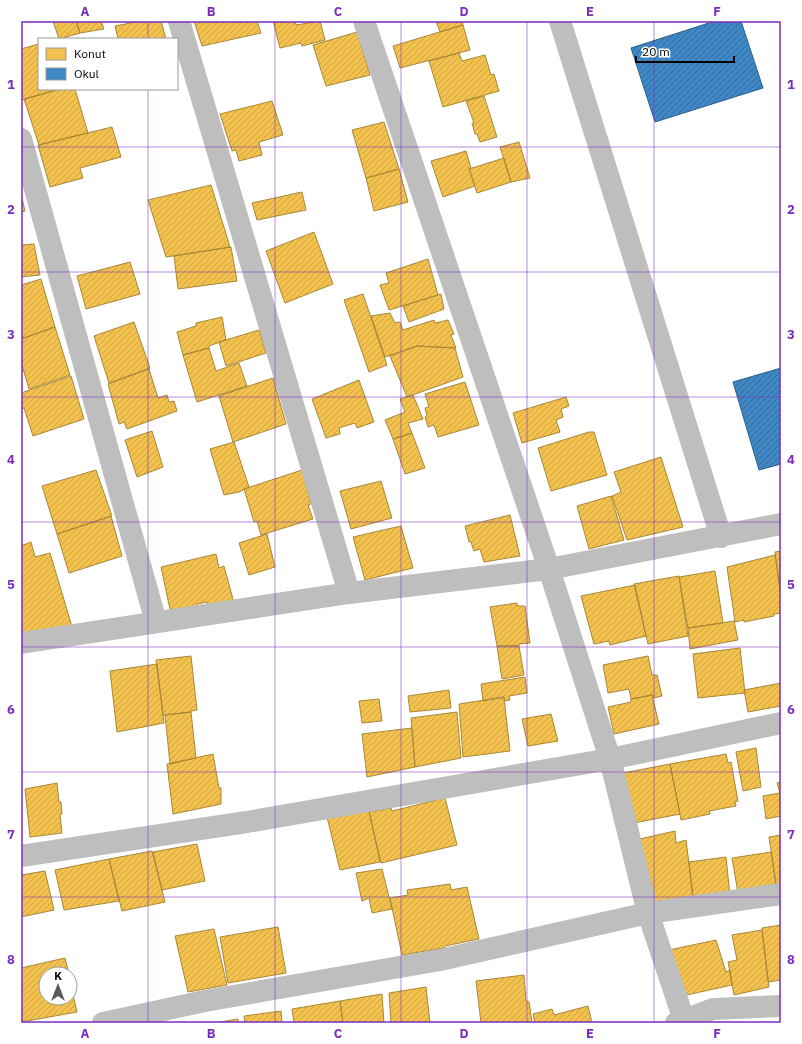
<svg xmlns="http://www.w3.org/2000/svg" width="802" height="1044" font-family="'IBM Plex Sans',sans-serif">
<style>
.homes{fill:url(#homes-hatch);stroke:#a98737}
.schools{fill:url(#schools-hatch);stroke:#2c5f8a}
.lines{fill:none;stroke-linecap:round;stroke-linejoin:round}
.minor{stroke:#bebebe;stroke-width:22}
.grid{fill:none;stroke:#7b2cbf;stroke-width:1;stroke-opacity:0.55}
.neatline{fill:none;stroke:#7b2cbf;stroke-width:1.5}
.grid-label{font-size:13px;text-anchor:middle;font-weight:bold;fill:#7b2cbf}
</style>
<defs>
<pattern id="homes-hatch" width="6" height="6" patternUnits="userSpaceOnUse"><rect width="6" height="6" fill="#f2c14e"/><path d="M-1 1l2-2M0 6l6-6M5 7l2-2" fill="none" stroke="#cea442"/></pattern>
<pattern id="schools-hatch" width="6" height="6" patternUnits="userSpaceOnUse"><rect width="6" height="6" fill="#3f88c5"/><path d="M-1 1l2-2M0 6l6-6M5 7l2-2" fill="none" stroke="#326d9e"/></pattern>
</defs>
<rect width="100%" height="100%" fill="#fff"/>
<path class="homes" d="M 53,21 L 76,21 L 80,33 L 59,39 Z
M 76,21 L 101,21 L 104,29 L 80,33 Z
M 140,21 L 161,21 L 166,39 L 118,39 L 115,26 Z
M 194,21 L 257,21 L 261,33 L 202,46 Z
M 273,21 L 295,21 L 296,25 L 320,21 L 325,40 L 302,46 L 301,43 L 280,48 Z
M 436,21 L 462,21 L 463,25 L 440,32 Z
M 463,25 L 470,50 L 400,68 L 393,46 Z
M 357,32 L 370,75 L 326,86 L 313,45 Z
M 39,44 L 39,89 L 60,89 L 22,100 L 21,49 Z
M 459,53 L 462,61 L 485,55 L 491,75 L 494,74 L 499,91 L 443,107 L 429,61 Z
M 60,89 L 75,89 L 88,133 L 39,145 L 24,99 Z
M 484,96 L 497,137 L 480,142 L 477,134 L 475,134 L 472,123 L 474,123 L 466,101 Z
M 272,101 L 283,135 L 259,142 L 262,155 L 239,161 L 236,150 L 232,151 L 220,114 Z
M 384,122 L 399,169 L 366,178 L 352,130 Z
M 112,127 L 121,157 L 80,168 L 83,178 L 50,187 L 38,145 Z
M 519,142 L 530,178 L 511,182 L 500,147 Z
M 466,151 L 471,168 L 469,169 L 475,186 L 443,197 L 431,161 Z
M 504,158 L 511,182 L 477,193 L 469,169 Z
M 399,169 L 408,202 L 374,211 L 366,178 Z
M 211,185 L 230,247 L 166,257 L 148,200 Z
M 302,192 L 306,210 L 257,220 L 252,203 Z
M 21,194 L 25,211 L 21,212 Z
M 314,232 L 333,284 L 285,303 L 266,251 Z
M 34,244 L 40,275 L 21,277 L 21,245 Z
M 231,247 L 237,281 L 178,289 L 174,256 Z
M 428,259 L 438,295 L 389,310 L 380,285 L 389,283 L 386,273 Z
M 130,262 L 140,294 L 86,309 L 77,276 Z
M 41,279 L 55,327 L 21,339 L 21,285 Z
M 363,294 L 387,365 L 369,372 L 344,300 Z
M 441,294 L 444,309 L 409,322 L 403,306 Z
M 390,313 L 395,323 L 400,322 L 403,330 L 434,320 L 435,323 L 448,320 L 454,334 L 451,335 L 456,348 L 417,346 L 385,357 L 371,316 Z
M 222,317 L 226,340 L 209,346 L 209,348 L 183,355 L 177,332 L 196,326 L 196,323 Z
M 134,322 L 150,368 L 109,383 L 94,336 Z
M 55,327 L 70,375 L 29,389 L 21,362 L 21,339 Z
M 259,330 L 266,353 L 226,366 L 219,342 Z
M 417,346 L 455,348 L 463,377 L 407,397 L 390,356 Z
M 209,348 L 216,371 L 239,363 L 247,386 L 197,402 L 183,355 Z
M 149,369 L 158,398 L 167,395 L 169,402 L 174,401 L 177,411 L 127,429 L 124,422 L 119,424 L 108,384 Z
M 71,376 L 84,419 L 33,436 L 24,408 L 21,409 L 21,393 Z
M 273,378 L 286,424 L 233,442 L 219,396 Z
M 359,380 L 374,422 L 357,428 L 355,423 L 339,428 L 340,434 L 326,438 L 312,399 Z
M 465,382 L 479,425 L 438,437 L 434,425 L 428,427 L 425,417 L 427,416 L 425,408 L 429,407 L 425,394 Z
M 413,395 L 423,419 L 408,423 L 412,433 L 393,439 L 385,420 L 405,412 L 400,399 Z
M 566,397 L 569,406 L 561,409 L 563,417 L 556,420 L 560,432 L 522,443 L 513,413 Z
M 152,431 L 163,467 L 137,477 L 125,440 Z
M 589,432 L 594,432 L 607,475 L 551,491 L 538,448 Z
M 412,433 L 425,468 L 405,474 L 393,439 Z
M 234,442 L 249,487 L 239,492 L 224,495 L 210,449 Z
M 661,457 L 683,527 L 627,540 L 612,496 L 621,492 L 614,472 Z
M 96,470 L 112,516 L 57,534 L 42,486 Z
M 302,470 L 311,504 L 308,505 L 313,519 L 261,535 L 257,521 L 254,522 L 244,489 Z
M 381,481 L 392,518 L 351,529 L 340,491 Z
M 611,496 L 624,540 L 589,549 L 577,506 Z
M 510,515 L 520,556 L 484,562 L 480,549 L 474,551 L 471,542 L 469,542 L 465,526 Z
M 111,516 L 122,556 L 69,573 L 57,534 Z
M 401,526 L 413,568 L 365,580 L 353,537 Z
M 267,534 L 275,567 L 249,575 L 239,543 Z
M 31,542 L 35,557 L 50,553 L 73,630 L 21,638 L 21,546 Z
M 781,551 L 781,596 L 775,552 Z
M 216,554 L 219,568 L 224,566 L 234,603 L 208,608 L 207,602 L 197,604 L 198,610 L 171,614 L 161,567 Z
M 775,555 L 781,596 L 781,613 L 774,614 L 774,616 L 744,622 L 744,620 L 735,622 L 727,567 Z
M 715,571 L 723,623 L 688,628 L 679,577 Z
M 679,576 L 688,636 L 648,644 L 634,584 Z
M 635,585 L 646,636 L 610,645 L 609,641 L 594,644 L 581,596 Z
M 517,603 L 517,606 L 525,606 L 530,643 L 519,644 L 519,646 L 497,646 L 490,607 Z
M 734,621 L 738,640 L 690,649 L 688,628 Z
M 497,646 L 519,646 L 524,675 L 502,679 Z
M 740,648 L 745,693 L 698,698 L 693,654 Z
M 191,656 L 197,710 L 191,711 L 191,712 L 163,715 L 156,660 Z
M 648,656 L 652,675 L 657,675 L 662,696 L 654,698 L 653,695 L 631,699 L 629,689 L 608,693 L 603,665 Z
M 157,664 L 164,723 L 117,732 L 110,671 Z
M 525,677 L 527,693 L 509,696 L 510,700 L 504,701 L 504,697 L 483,701 L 481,684 Z
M 781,683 L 781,706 L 748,712 L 744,690 Z
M 449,690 L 451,708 L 410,712 L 408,696 Z
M 652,695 L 659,724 L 614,734 L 608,707 L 631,702 L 631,699 Z
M 504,697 L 510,751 L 463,757 L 459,704 Z
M 379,699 L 382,721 L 362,723 L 359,701 Z
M 191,712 L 196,758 L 170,764 L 165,715 Z
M 457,712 L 461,758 L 415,767 L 411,718 Z
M 551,714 L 558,741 L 528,746 L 522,719 Z
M 412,728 L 415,767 L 367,777 L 362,734 Z
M 756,748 L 761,787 L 743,791 L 736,752 Z
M 213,754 L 219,788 L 221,788 L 221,804 L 173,814 L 167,764 Z
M 726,754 L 728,763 L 731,762 L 738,801 L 735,802 L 736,806 L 709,811 L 710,814 L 681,820 L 670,764 Z
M 670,764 L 680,814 L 634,823 L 623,773 Z
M 781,782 L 781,816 L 766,819 L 763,796 L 780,793 L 777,783 Z
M 57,783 L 59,802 L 61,802 L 62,814 L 60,814 L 62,833 L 30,837 L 25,789 Z
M 445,798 L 457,845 L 381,863 L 369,812 L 391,808 L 392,811 Z
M 369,810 L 380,862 L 340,870 L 327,817 Z
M 675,831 L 676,843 L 686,840 L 694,904 L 658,909 L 640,839 Z
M 781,835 L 781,890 L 777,891 L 769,837 Z
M 197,844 L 205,881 L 162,890 L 153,852 Z
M 152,851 L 165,902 L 122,911 L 109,859 Z
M 771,852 L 777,889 L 738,893 L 732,858 Z
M 726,857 L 730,896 L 693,901 L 689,862 Z
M 109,859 L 119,901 L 64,910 L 55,870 Z
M 382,869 L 392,909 L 372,913 L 369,898 L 362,901 L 356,873 Z
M 45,871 L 54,910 L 21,917 L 21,875 Z
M 450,884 L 451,890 L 467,887 L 479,939 L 445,946 L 444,948 L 402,955 L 390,898 L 408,895 L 407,890 Z
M 781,925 L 781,980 L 768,982 L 762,928 Z
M 278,927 L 286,973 L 228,983 L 220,937 Z
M 214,929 L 227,985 L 188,992 L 175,936 Z
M 762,930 L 769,987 L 734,995 L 728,962 L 737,960 L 732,935 Z
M 716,940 L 726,972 L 730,970 L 732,985 L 682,996 L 669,950 Z
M 65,958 L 69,974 L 46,974 L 46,998 L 70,998 L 70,981 L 77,1012 L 21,1022 L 21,968 Z
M 524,975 L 526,1001 L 529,1002 L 532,1022 L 481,1023 L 476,981 Z
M 426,987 L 430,1023 L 391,1023 L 389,993 Z
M 382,994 L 384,1023 L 343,1023 L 340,1001 Z
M 340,1001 L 343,1023 L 294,1023 L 292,1009 Z
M 588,1006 L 592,1023 L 535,1023 L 533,1014 L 552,1009 L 554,1015 Z
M 281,1011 L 282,1023 L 245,1023 L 244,1016 Z
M 238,1019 L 238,1023 L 214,1023 Z"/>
<path class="schools" d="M 715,21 L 741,21 L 763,88 L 655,122 L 631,48 Z
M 781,368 L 781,464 L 759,470 L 733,382 Z"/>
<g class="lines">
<path class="minor" d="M 179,21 L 349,593
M 364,21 L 549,569 L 610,759 L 648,913 L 685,1023
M 560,21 L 721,537
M 21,139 L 156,622
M 21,643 L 349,593 L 549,569 L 781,524
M 21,856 L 247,822 L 610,759 L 781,723
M 103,1023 L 205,1001 L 440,960 L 648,913 L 781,894
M 676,1023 L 713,1009 L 781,1006"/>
</g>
<path class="grid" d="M 148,21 L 148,39M 275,21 L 275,1023M 401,21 L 401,1023M 527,21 L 527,1023M 654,21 L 654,1023M 148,89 L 148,1023M 21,147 L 781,147M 21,272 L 781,272M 21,397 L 781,397M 21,522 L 781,522M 21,647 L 781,647M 21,772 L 781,772M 21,897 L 781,897"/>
<rect width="802" height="1044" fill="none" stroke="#ffffff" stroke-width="44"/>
<rect x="38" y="38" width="140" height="52" fill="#ffffff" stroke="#999999"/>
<rect x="46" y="48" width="20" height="12" fill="#f2c14e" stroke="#999999"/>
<text x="74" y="58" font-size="12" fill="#000000">Konut</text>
<rect x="46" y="68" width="20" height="12" fill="#3f88c5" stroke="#999999"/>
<text x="74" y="78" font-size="12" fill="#000000">Okul</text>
<g transform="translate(58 986)"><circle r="19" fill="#ffffff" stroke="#999999"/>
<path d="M0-3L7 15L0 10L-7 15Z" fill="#595959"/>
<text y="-6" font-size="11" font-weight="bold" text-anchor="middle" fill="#000000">K</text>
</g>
<path d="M636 56v6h98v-6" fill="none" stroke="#000000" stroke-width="2"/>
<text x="642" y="56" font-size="12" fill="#000000" stroke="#ffffff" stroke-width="3" paint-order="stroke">20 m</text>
<rect x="22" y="22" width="758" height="1000" class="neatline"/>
<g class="grid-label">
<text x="85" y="16">A</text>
<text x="211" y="16">B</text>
<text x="338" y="16">C</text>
<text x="464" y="16">D</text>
<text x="590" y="16">E</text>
<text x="717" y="16">F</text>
<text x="11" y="89">1</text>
<text x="791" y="89">1</text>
<text x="11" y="214">2</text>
<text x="791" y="214">2</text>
<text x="11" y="339">3</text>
<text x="791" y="339">3</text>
<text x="11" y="464">4</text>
<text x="791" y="464">4</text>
<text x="11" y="589">5</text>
<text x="791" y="589">5</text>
<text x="11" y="714">6</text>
<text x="791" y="714">6</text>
<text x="11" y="839">7</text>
<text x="791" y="839">7</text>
<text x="11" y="964">8</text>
<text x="791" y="964">8</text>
<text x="85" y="1038">A</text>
<text x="211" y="1038">B</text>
<text x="338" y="1038">C</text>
<text x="464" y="1038">D</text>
<text x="590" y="1038">E</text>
<text x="717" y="1038">F</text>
</g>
</svg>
